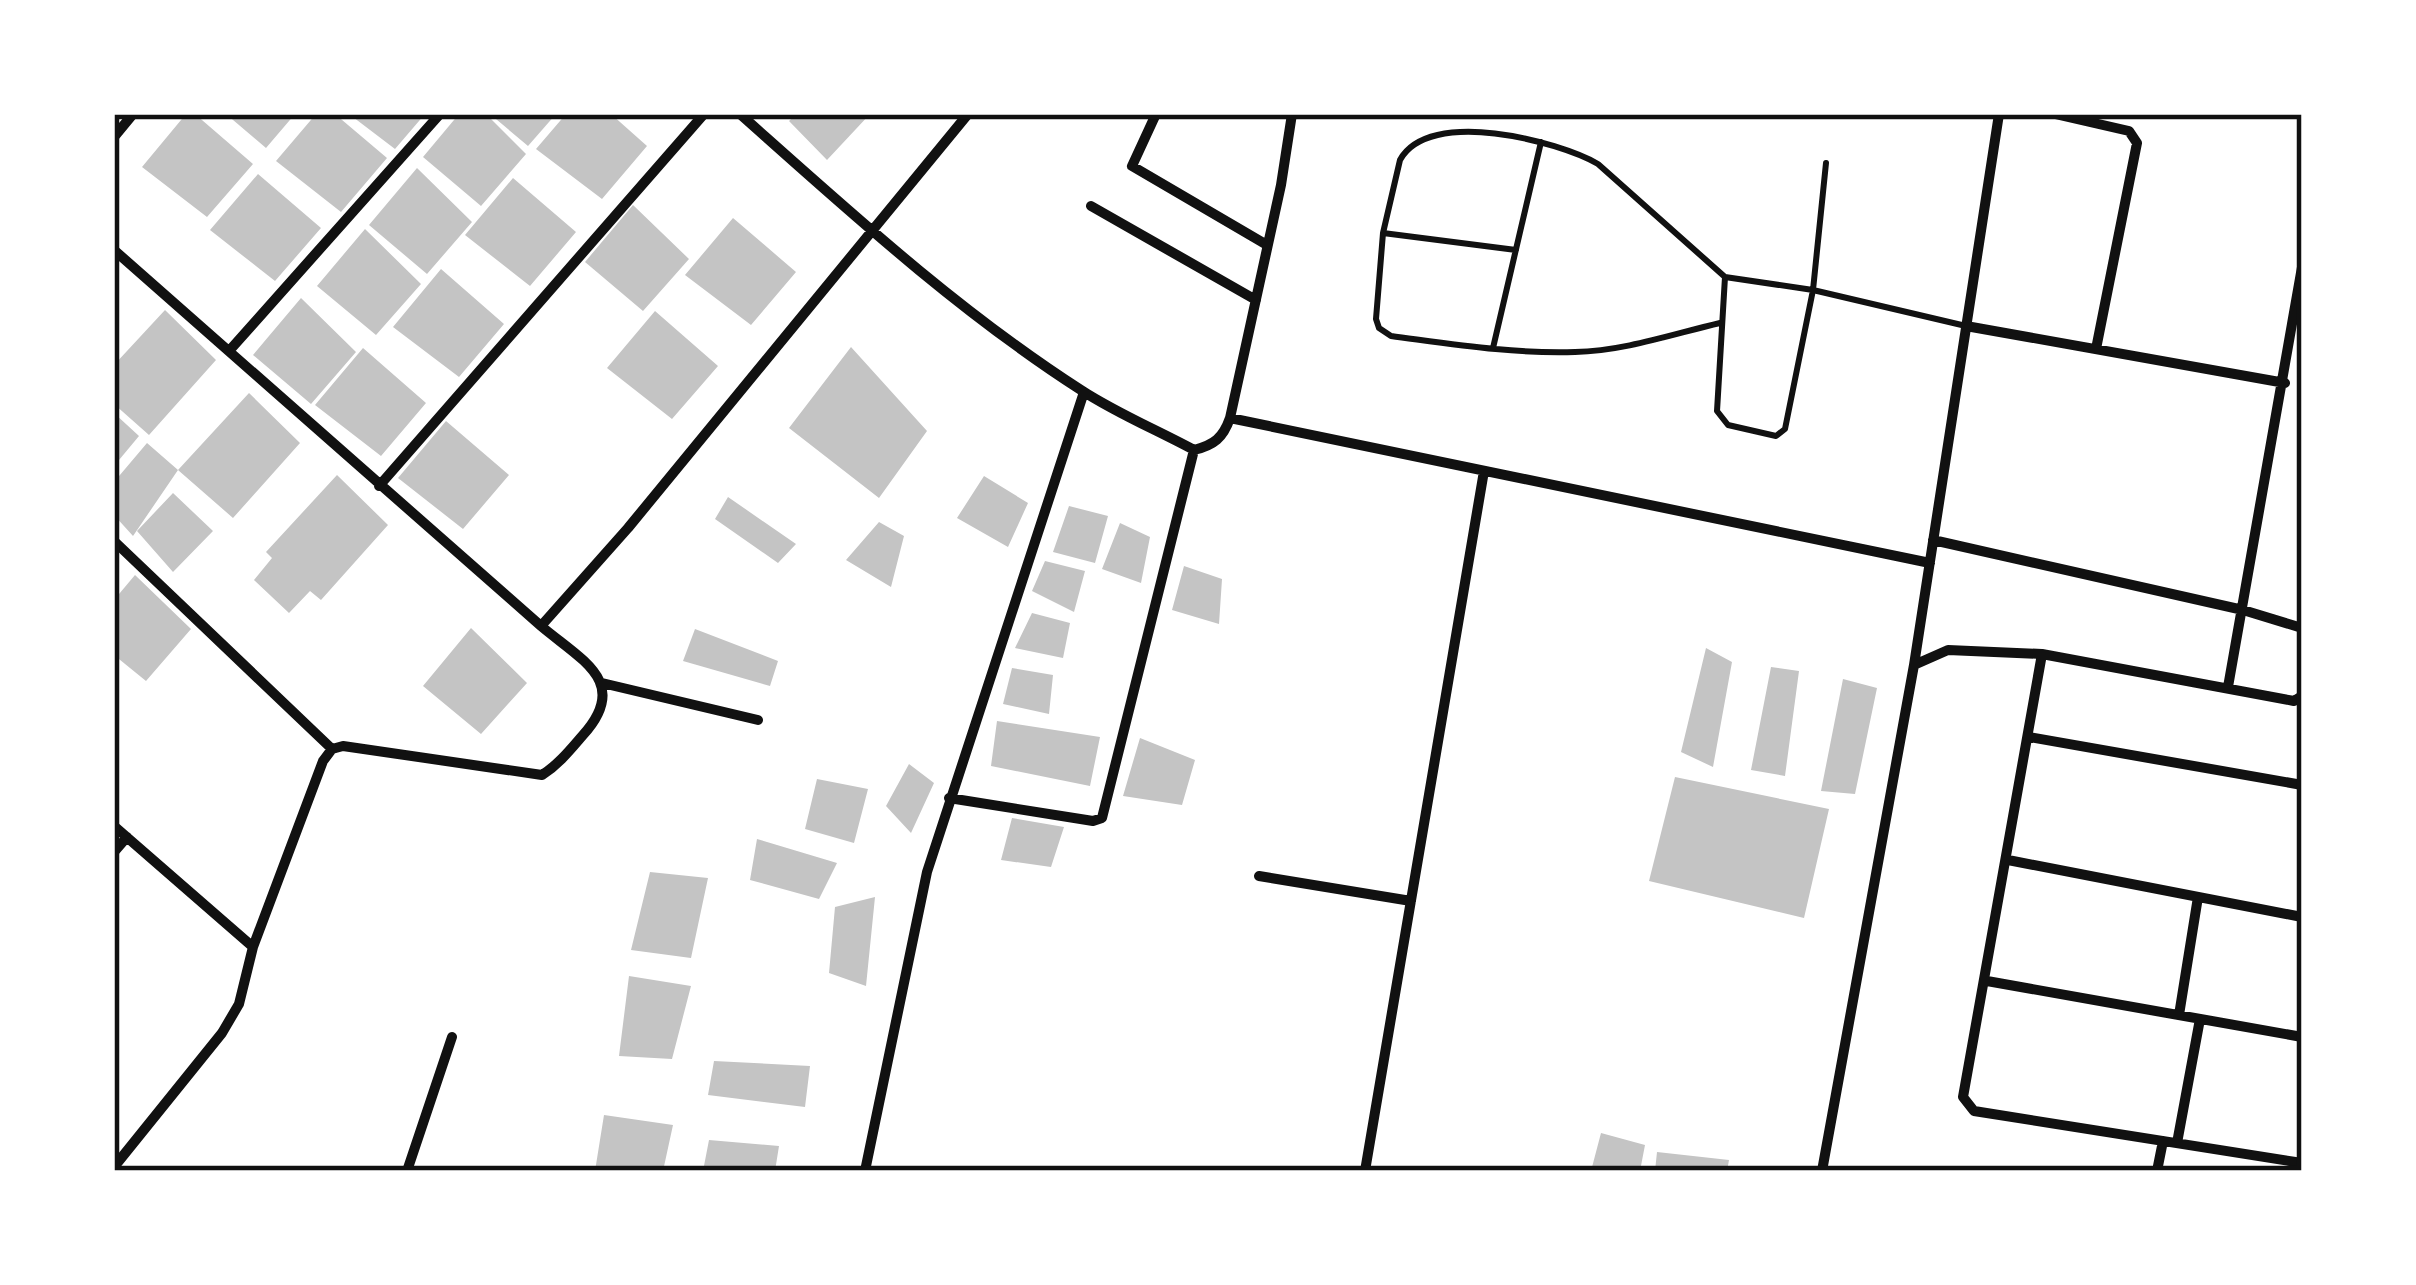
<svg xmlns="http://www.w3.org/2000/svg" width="2416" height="1285" font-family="Literata,serif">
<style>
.building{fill:#c4c4c4}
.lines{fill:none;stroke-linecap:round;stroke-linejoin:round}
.service{stroke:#111;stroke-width:6}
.minor{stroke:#111;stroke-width:10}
.neatline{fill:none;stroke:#111;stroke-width:4.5}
</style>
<rect width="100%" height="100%" fill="#fff"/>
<path class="building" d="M 186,114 L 195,114 L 253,164 L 207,217 L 142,167 Z
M 226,114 L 295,114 L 266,148 Z
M 316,114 L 335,114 L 387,158 L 341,212 L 276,161 Z
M 349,114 L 425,114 L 395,149 Z
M 459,114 L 486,114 L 526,154 L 481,206 L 423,157 Z
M 490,114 L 556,114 L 528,146 Z
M 566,114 L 611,114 L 647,146 L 602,199 L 536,149 Z
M 796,114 L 870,114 L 827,160 L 789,121 Z
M 417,168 L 472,222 L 427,274 L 369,225 Z
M 258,174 L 321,228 L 275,281 L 210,230 Z
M 513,178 L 576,232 L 530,286 L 465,235 Z
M 633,205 L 689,259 L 643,311 L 585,262 Z
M 733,218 L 796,272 L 751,325 L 685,275 Z
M 365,229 L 421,284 L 376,335 L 317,286 Z
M 441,269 L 504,324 L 459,377 L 393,327 Z
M 301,298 L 356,352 L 311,404 L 253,355 Z
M 165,310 L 216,360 L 149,435 L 114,404 L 114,365 Z
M 655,311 L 718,366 L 672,419 L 607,368 Z
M 851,347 L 927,431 L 879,498 L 789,428 Z
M 363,348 L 426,403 L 381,456 L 315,405 Z
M 249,393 L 300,443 L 233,518 L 178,470 Z
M 114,413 L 139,436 L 114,466 Z
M 446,421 L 509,475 L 463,529 L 398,478 Z
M 147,443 L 178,470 L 133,536 L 114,515 L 114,482 Z
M 337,475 L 388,525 L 321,600 L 310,591 L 289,613 L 254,580 L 272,558 L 266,552 Z
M 984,476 L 1028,503 L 1008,547 L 957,518 Z
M 173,493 L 213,531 L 173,572 L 137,531 Z
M 728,497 L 796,544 L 778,563 L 715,519 Z
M 1069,506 L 1108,516 L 1095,563 L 1053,552 Z
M 879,522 L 904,536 L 891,587 L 846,560 Z
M 1120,523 L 1150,537 L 1141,583 L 1102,569 Z
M 1045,561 L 1085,571 L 1074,612 L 1032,591 Z
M 1184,566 L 1222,579 L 1219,624 L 1172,610 Z
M 135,575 L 191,629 L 146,681 L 114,655 L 114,600 Z
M 1032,613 L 1070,623 L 1063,658 L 1015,648 Z
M 471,628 L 527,683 L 481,734 L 423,686 Z
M 695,629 L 778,661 L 770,686 L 683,661 Z
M 1706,648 L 1732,662 L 1713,767 L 1681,752 Z
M 1771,667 L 1799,671 L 1785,776 L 1751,770 Z
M 1012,668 L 1053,675 L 1049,714 L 1003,704 Z
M 1843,679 L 1877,688 L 1855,794 L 1821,791 Z
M 997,721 L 1100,737 L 1090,786 L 991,766 Z
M 1140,738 L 1195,760 L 1182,805 L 1123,796 Z
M 909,764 L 934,783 L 911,833 L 886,806 Z
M 1675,777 L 1829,809 L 1804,918 L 1649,881 Z
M 817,779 L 868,789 L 854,843 L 805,829 Z
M 1012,818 L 1064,827 L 1051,867 L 1001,860 Z
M 757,839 L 837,863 L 819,899 L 750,880 Z
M 650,872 L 708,878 L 691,958 L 631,950 Z
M 875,897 L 866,986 L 829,973 L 835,907 Z
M 629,976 L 691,986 L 672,1059 L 619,1056 Z
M 714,1061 L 810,1066 L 805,1107 L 708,1095 Z
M 604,1115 L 673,1125 L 663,1171 L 595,1171 Z
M 1601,1133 L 1645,1145 L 1640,1171 L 1591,1171 Z
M 709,1140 L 779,1146 L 775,1171 L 703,1171 Z
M 1657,1152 L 1729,1160 L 1727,1171 L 1655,1171 Z"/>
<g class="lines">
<path class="service" d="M 1383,233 L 1516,250
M 1725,277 L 1717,411 L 1728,425 L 1776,436 L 1785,429 L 1813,290 L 1826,163
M 1720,323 C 1673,334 1624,351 1575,352 C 1513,354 1452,344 1391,336 L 1379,328 L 1376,319 L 1383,233 L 1400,160 C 1429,107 1558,141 1598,164 L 1725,277 L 1813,290 L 1966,326
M 1493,348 L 1541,142"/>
<path class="minor" d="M 740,114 C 849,211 958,311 1081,390 C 1116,413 1157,430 1194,450 C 1214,445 1223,438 1230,418 L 1281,185 L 1292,114
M 1156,114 L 1132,166 L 1267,245
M 2055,114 L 2129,131 L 2137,143 L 2096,349
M 114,137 L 133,114
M 1091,206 L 1256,300
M 114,250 L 541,626
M 1966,326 L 2285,383
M 229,351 L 440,114
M 1230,418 L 1930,563
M 379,486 L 704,114
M 1933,540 L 2243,610 L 2302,628
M 114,541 L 332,749
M 2042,654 L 1963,1097 L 1974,1111 L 2302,1163
M 1914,665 L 1948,650 L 2042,654 L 2294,701 L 2302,696
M 602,683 L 758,720
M 2228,687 L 2302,267
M 2029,737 L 2302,785
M 949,798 L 1093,821 L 1102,818 L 1194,450
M 114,826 L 253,947
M 114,852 L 127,837
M 2008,860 L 2302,917
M 1259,876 L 1411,901
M 1987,981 L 2302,1037
M 2179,1015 L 2198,897
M 2177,1143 L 2200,1019
M 114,1167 L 222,1033 L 239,1004 L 253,947 L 323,761 L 332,749 L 343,746 L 542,775 C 559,764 570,750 583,735 C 631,682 581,660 541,626 L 628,528 L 968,114
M 407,1171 L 452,1037
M 865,1171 L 927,872 L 1084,392
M 1365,1171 L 1484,471
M 1822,1171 L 1914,665 L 1999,114
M 2157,1171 L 2163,1141"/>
</g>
<rect width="2416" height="1285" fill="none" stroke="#ffffff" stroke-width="234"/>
<rect x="117" y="117" width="2182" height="1051" class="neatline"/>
</svg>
